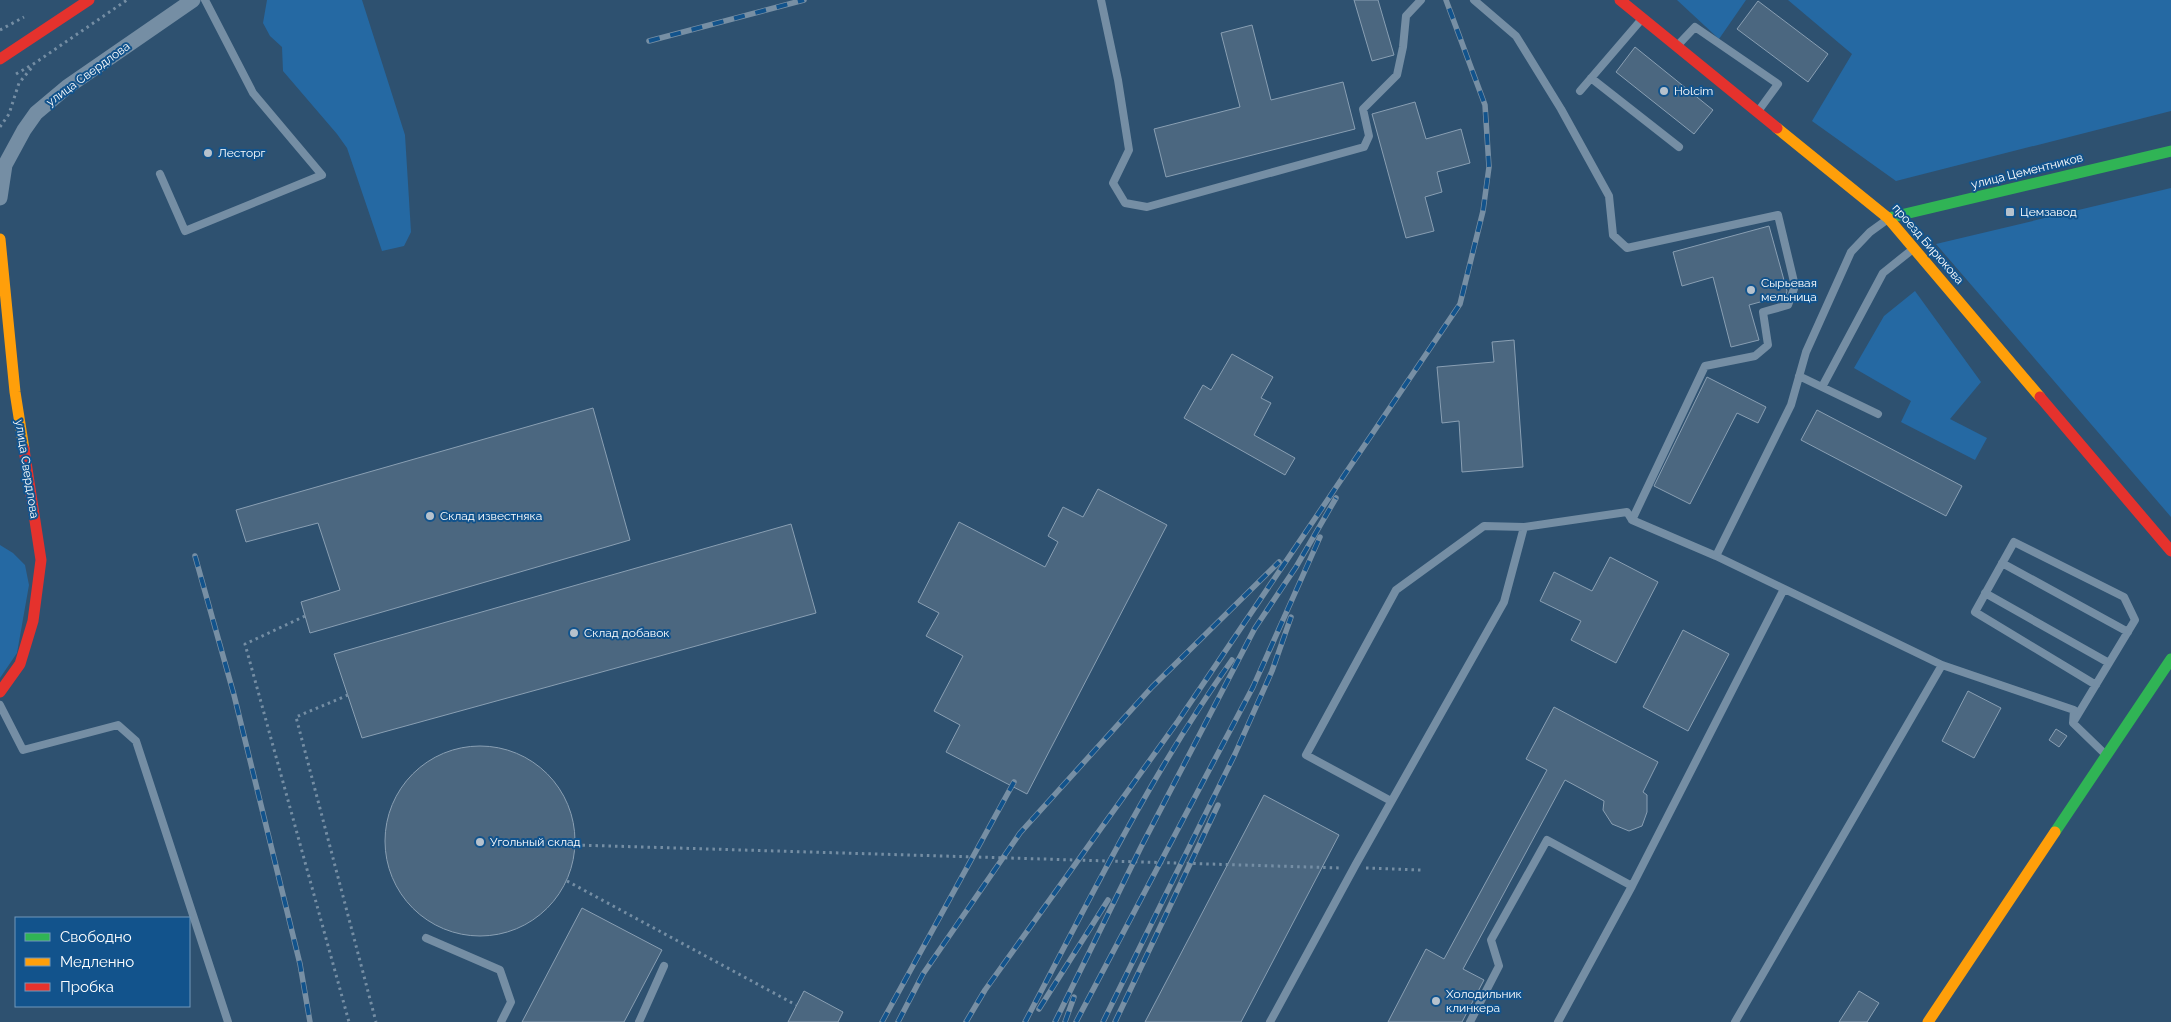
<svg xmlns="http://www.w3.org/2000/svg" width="2171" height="1022" font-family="Raleway,sans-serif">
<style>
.green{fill:#2569a3}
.building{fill:#4b6780;stroke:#899fb3}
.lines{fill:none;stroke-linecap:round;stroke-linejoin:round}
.path{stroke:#758ea4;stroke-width:3;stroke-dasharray:2.5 4;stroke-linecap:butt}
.lane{stroke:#758ea4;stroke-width:8}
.street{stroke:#758ea4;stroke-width:15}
.fast{stroke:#30b455;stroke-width:11}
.slow{stroke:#ff9f0a;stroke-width:11}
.jam{stroke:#e5322d;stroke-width:11}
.rail-casing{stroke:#778fa4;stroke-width:5.5}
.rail{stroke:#12538c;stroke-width:4;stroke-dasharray:11;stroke-linecap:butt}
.poi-dot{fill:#b6c2cd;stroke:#12538c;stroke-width:2}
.labels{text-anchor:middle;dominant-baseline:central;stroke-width:4;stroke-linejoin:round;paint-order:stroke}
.street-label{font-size:12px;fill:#fff;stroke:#12538c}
.poi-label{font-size:12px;fill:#fff;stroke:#12538c;text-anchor:start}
</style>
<rect width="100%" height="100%" fill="#2e5170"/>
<path class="green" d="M 267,0 L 362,0 L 405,135 L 411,232 L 404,246 L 382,251 L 347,148 L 337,134 L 283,71 L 282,47 L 270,36 L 263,23 Z
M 1677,0 L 1746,0 L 1719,39 Z
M 1788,0 L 2171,0 L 2171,111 L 1896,181 L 1812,121 L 1852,54 Z
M 2171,188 L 2171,517 L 1936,244 Z
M 1915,291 L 1981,382 L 1950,419 L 1987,438 L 1975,460 L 1901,422 L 1911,401 L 1854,368 L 1884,316 Z
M 0,545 L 13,553 L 25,565 L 29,585 L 17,653 L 0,678 Z"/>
<path class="building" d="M 1354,0 L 1378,0 L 1394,55 L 1372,61 Z
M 1758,1 L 1828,54 L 1808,82 L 1737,29 Z
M 1252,25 L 1271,100 L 1343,82 L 1355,129 L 1166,177 L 1154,129 L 1240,107 L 1221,33 Z
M 1635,47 L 1713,110 L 1694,134 L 1616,72 Z
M 1415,102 L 1426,139 L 1461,129 L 1470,163 L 1437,172 L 1442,192 L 1425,197 L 1434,231 L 1406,238 L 1372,114 Z
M 1769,226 L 1787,291 L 1786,295 L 1749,305 L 1759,340 L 1731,347 L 1713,277 L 1682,286 L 1673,252 Z
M 1514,340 L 1523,467 L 1462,472 L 1459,421 L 1442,423 L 1437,367 L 1494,362 L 1492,342 Z
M 1232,354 L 1273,377 L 1261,398 L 1271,403 L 1254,435 L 1295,458 L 1285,475 L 1184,418 L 1203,385 L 1211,390 Z
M 1707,377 L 1766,407 L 1758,423 L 1737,413 L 1690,504 L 1654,486 Z
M 593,408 L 630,540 L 310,633 L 301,602 L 340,590 L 318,523 L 246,542 L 236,510 Z
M 1817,410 L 1962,486 L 1946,516 L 1801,440 Z
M 1098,489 L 1167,525 L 1027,794 L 946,752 L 960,725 L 934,711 L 963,656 L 926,636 L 939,613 L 918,602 L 959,522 L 1045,567 L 1058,542 L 1048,536 L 1063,507 L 1083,517 Z
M 791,524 L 816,613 L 362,738 L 334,654 Z
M 1610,557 L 1658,582 L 1616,663 L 1571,640 L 1581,621 L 1540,601 L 1554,572 L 1592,591 Z
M 1683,630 L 1729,654 L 1688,731 L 1643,707 Z
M 1968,691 L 2001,708 L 1974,758 L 1942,741 Z
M 1554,707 L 1658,762 L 1643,792 L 1647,795 L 1647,812 L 1642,826 L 1629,831 L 1612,824 L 1603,810 L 1604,801 L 1565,780 L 1463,969 L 1484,980 L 1462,1022 L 1388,1022 L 1426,949 L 1444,959 L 1547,770 L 1526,759 Z
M 2056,729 L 2067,736 L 2059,747 L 2049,740 Z
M385 841a95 95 0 1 1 190 0a95 95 0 1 1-190 0Z
M 1264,795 L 1339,835 L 1241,1022 L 1145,1022 Z
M 582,908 L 662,950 L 624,1022 L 522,1022 Z
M 804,991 L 843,1012 L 838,1022 L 788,1022 Z
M 1859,991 L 1879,1003 L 1867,1022 L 1839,1022 Z"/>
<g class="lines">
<path class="path" d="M 0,30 L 24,17
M 16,74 L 35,63 L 127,0
M 0,127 L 9,114 L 19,83 L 33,66
M 305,616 L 245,644 L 349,1022
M 348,695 L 296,717 L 376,1022
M 576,845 L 1342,868
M 1366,868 L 1421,870
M 567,881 L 796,1005"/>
<path class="lane" d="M 1101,0 L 1118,80 L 1129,150 L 1113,183 L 1125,203 L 1147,207 L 1364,147 L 1369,136 L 1363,109 L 1397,75 L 1403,47 L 1406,16 L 1421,0
M 1474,0 L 1516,36 L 1561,109 L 1609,196 L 1613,235 L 1627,248 L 1778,215 L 1795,286 L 1788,305 L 1763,312 L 1768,345 L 1755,356 L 1705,366 L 1632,520
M 1677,46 L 1695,27 L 1778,84 L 1759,110
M 1591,78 L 1679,147
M 1580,91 L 1641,20
M 160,174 L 185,231 L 322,175 L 253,93 L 205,0
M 1799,376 L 1878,414
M 1822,387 L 1883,273 L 1913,249
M 1716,556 L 1791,405 L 1806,352 L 1851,252 L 1870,232 L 1888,219
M 2002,563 L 2128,632
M 1985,593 L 2109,663
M 0,705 L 23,750 L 118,725 L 136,741 L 228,1022
M 2074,721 L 2135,620 L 2124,597 L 2014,542 L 1975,612 L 2096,685
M 1391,801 L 1306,755 L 1396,590 L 1484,526 L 1524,527
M 426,938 L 500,970 L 511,1002 L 501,1022
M 639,1022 L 664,966
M 1270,1022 L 1356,864 L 1504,602 L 1524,527 L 1627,512 L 1632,520 L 1716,556 L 1942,665 L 2074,710 L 2073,723 L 2105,754
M 1470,1022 L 1499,966 L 1491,940 L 1547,840 L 1632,886
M 1558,1022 L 1632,886 L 1784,589
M 1735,1022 L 1942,665"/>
<path class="street" d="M 0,198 L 5,165 L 24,130 L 36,113 L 67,87 L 193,0"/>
<path class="fast" d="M 1888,218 L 2171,151
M 2055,832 L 2171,659"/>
<path class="slow" d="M 1777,128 L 1888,218 L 2040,397
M 0,239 L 15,392 L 24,449
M 1928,1022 L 2055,832"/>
<path class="jam" d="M 1620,0 L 1777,128
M 0,59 L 89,0
M 2040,397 L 2171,551
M 0,692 L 20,664 L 33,621 L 41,560 L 24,449"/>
<g class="rail-casing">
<path id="rail" d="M 649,41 L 804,0
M 195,556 L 234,695 L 300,964 L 310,1022
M 1039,1009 L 1108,900
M 882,1022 L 1014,782
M 898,1022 L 923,974 L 1020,833 L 1152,687 L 1279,562
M 966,1022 L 985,990 L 1178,721 L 1460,304 L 1483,211 L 1489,167 L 1485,105 L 1446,0
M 1025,1022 C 1090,899 1151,773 1232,660
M 1055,1022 L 1141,847 L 1255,628 L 1296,567 L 1336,498
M 1065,1022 L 1074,997
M 1076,1022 L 1253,687 L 1320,537
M 1103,1022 L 1235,754 L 1272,671 L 1291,617
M 1115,1022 L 1218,805"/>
</g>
<use href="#rail" class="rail"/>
</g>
<g class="poi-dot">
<circle cx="1664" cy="91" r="5"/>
<circle cx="208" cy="153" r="5"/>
<rect x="2005" y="207" width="10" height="10" rx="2.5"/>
<circle cx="1751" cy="290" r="5"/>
<circle cx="430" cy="516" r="5"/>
<circle cx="574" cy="633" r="5"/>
<circle cx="480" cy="842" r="5"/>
<circle cx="1436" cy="1001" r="5"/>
</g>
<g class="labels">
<g class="street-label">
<text transform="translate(88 74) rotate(-36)">улица Свердлова</text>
<text transform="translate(2027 171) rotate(-14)">улица Цементников</text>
<text transform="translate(1928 244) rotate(49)">проезд Бирюкова</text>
<text transform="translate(27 469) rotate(81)">улица Свердлова</text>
</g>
<g class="poi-label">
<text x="1674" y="91">Holcim</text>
<text x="218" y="153">Лесторг</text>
<text x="2020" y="212">Цемзавод</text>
<text x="1761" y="283">Сырьевая<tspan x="1761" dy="14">мельница</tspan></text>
<text x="440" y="516">Склад известняка</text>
<text x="584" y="633">Склад добавок</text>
<text x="490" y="842">Угольный склад</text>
<text x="1446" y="994">Холодильник<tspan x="1446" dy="14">клинкера</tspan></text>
</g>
</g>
<rect x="15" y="917" width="175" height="90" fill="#12538c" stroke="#7198ba"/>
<rect x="25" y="933" width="25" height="8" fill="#30b455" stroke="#7198ba"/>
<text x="60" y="942" font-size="15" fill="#ffffff">Свободно</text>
<rect x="25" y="958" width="25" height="8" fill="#ff9f0a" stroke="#7198ba"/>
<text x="60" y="967" font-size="15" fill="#ffffff">Медленно</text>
<rect x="25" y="983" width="25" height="8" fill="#e5322d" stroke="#7198ba"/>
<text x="60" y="992" font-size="15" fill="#ffffff">Пробка</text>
</svg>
